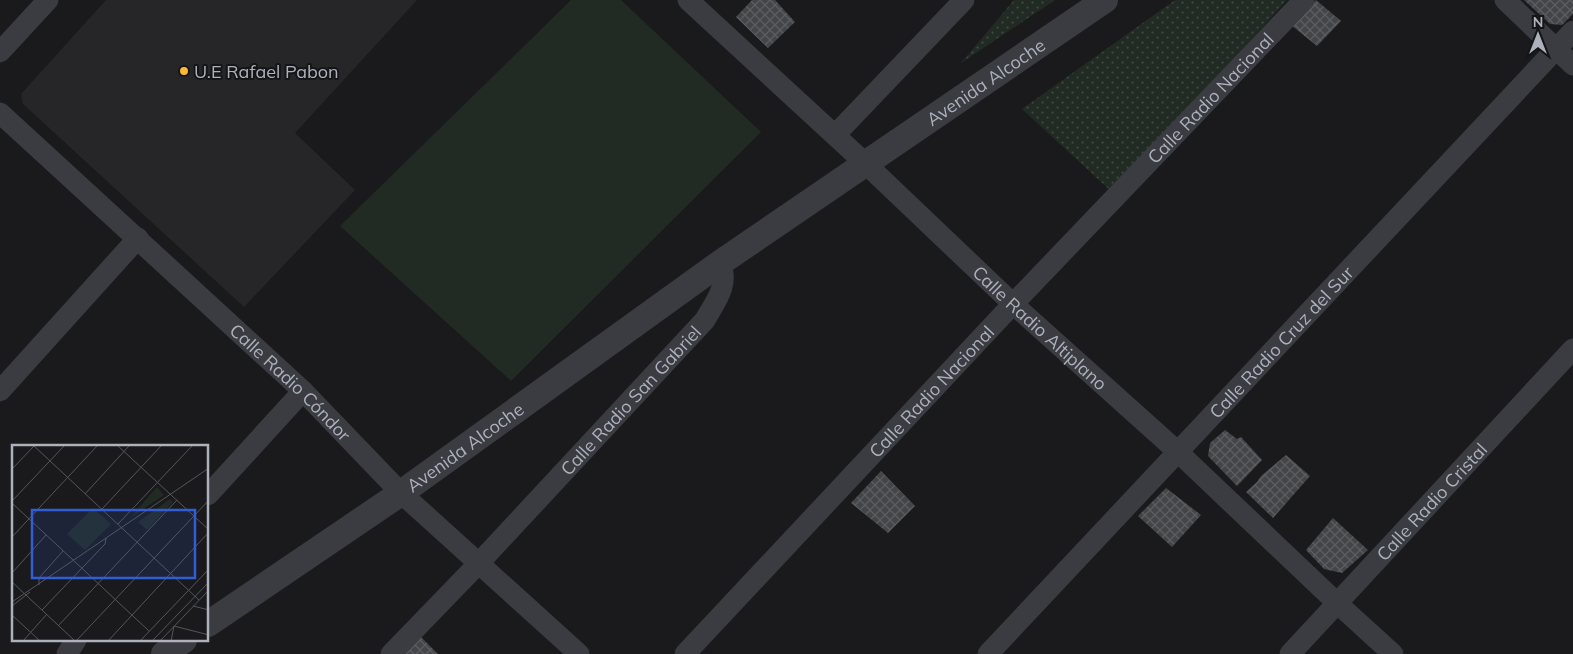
<svg xmlns="http://www.w3.org/2000/svg" width="1573" height="654" font-family="Mulish,sans-serif">
<style>
.built{fill:#262629}
.grass{fill:#212b23}
.park{fill:url(#park-dots)}
.building{fill:url(#building-cross-hatch)}
.lines{fill:none;stroke-linecap:round;stroke-linejoin:round}
.minor{stroke:#3a3c42;stroke-width:21}
.tertiary{stroke:#3a3c42;stroke-width:26}
.poi-dot{fill:#fcba32;stroke:#151517;stroke-width:2}
.labels{text-anchor:middle;dominant-baseline:central;stroke-width:4;stroke-linejoin:round;paint-order:stroke}
.poi-label{font-size:18px;fill:#acb1bc;stroke:#151517;text-anchor:start}
.street-label{font-size:18px;fill:#acb1bc;stroke:#151517}
.inset-road{fill:none;stroke:#54565c;stroke-width:1}
.view{fill:#325dd4;fill-opacity:0.15;stroke:#325dd4;stroke-width:2.5}
.inset-edge{fill:none;stroke:#acb1bc;stroke-width:2.5}
</style>
<defs>
<pattern id="park-dots" width="8" height="8" patternUnits="userSpaceOnUse" patternTransform="scale(1.25)"><rect width="8" height="8" fill="#212b23"/><path d="M2 2h.1M6 6h.1" fill="none" stroke="#3f4741" stroke-width="1.8" stroke-linecap="round"/></pattern>
<pattern id="building-cross-hatch" width="8" height="8" patternUnits="userSpaceOnUse" patternTransform="scale(1.25)"><rect width="8" height="8" fill="#444549"/><path d="M0 0l8 8M0 8l8-8" fill="none" stroke="#5c5d61"/></pattern>
</defs>
<rect width="100%" height="100%" fill="#1a1a1c"/>
<path class="built" d="M 106,0 L 417,0 L 295,133 L 355,190 L 244,307 L 23,104 L 21,94 Z"/>
<path class="grass" d="M 571,0 L 621,0 L 761,132 L 511,381 L 340,226 Z"/>
<path class="park" d="M 1014,0 L 1055,0 L 961,63 Z
M 1175,0 L 1287,0 L 1113,193 L 1022,109 Z"/>
<path class="building" d="M 752,0 L 775,0 L 795,22 L 768,48 L 736,17 Z
M 1316,0 L 1341,21 L 1317,46 L 1291,25 Z
M 1524,0 L 1573,0 L 1573,14 L 1562,25 L 1550,24 Z
M 1225,430 L 1237,439 L 1241,437 L 1262,460 L 1237,486 L 1208,456 L 1210,443 Z
M 1286,455 L 1310,476 L 1273,518 L 1246,492 L 1257,482 L 1261,476 Z
M 881,471 L 915,506 L 888,533 L 851,503 Z
M 1166,488 L 1201,515 L 1172,547 L 1138,516 Z
M 1333,518 L 1368,550 L 1342,573 L 1324,569 L 1306,550 Z
M 421,637 L 438,654 L 403,654 Z"/>
<g class="lines">
<g class="minor">
<path id="s1" d="M 688,0 L 866,164 L 1013,304 L 1178,452 L 1337,603 L 1393,654"/>
<path d="M 1505,0 L 1573,65"/>
<path d="M 0,52 L 48,0"/>
<path id="s2" d="M 0,113 L 303,391 L 401,493 L 579,654"/>
<path d="M 835,135 L 964,0"/>
<path d="M 0,391 L 138,238"/>
<path d="M 208,495 L 303,391"/>
<path d="M 67,654 L 76,640"/>
<path id="s3" d="M 391,654 L 479,563 L 705,320 C 715,302 730,285 720,263"/>
<path id="s4" d="M 685,654 L 1013,304 L 1304,0"/>
<path id="s5" d="M 988,654 L 1573,31"/>
<path id="s6" d="M 1290,654 L 1573,349"/>
</g>
<g class="tertiary">
<path id="s7" d="M 208,624 L 401,493 L 720,263 L 1105,0"/>
<path d="M 164,654 L 184,640"/>
</g>
</g>
<circle class="poi-dot" cx="184" cy="71" r="5"/>
<g class="labels">
<g class="poi-label">
<text x="194" y="71">U.E Rafael Pabon</text>
</g>
<g class="street-label">
<text stroke="none"><textPath href="#s7" startOffset="948">Avenida Alcoche</textPath></text>
<text stroke="none"><textPath href="#s4" startOffset="765">Calle Radio Nacional</textPath></text>
<text stroke="none"><textPath href="#s1" startOffset="481">Calle Radio Altiplano</textPath></text>
<text stroke="none"><textPath href="#s5" startOffset="428">Calle Radio Cruz del Sur</textPath></text>
<text stroke="none"><textPath href="#s2" startOffset="396">Calle Radio Cóndor</textPath></text>
<text stroke="none"><textPath href="#s4" startOffset="360">Calle Radio Nacional</textPath></text>
<text stroke="none"><textPath href="#s3" startOffset="349">Calle Radio San Gabriel</textPath></text>
<text stroke="none"><textPath href="#s7" startOffset="312">Avenida Alcoche</textPath></text>
<text stroke="none"><textPath href="#s6" startOffset="208">Calle Radio Cristal</textPath></text>
</g>
</g>
<g transform="translate(12 445)">
<rect width="196" height="196" fill="#1a1a1c"/>
<path d="M 81,63 L 99,79 L 73,105 L 55,89 Z" fill="#212b23"/>
<path d="M 145,42 L 152,50 L 119,72 ZM 158,54 L 161,57 L 135,85 L 126,77 Z" fill="#212b23"/>
<path class="inset-road" d="M 22,1 L 187,155M 106,1 L 197,85M 0,24 L 22,1M 73,49 L 117,1M 0,56 L 52,1M 0,58 L 137,186M 90,64 L 149,1M 106,79 L 180,1M 0,92 L 85,1M 0,128 L 34,90M 0,137 L 63,196M 27,140 L 27,133 L 51,106M 0,157 L 197,23M 0,161 L 18,147M 181,161 L 197,165M 30,165 L 93,99 L 94,93M 0,170 L 28,196M 46,181 L 165,55M 11,196 L 35,169M 64,196 L 197,55M 96,196 L 197,87M 128,196 L 197,124M 140,196 L 197,137M 148,196 L 197,145M 159,196 L 162,181 L 197,190"/>
<path class="view" d="M 20,65 L 183,65 L 183,133 L 20,133 Z"/>
<rect width="196" height="196" class="inset-edge"/>
</g>
<g transform="translate(1538 35)" stroke="#151517" stroke-width="4" paint-order="stroke">
<path d="M0-4L9 19L0 12L-9 19Z" fill="#acb1bc"/>
<text y="-8" font-size="14" font-weight="bold" text-anchor="middle" fill="#acb1bc">N</text>
</g>
</svg>
